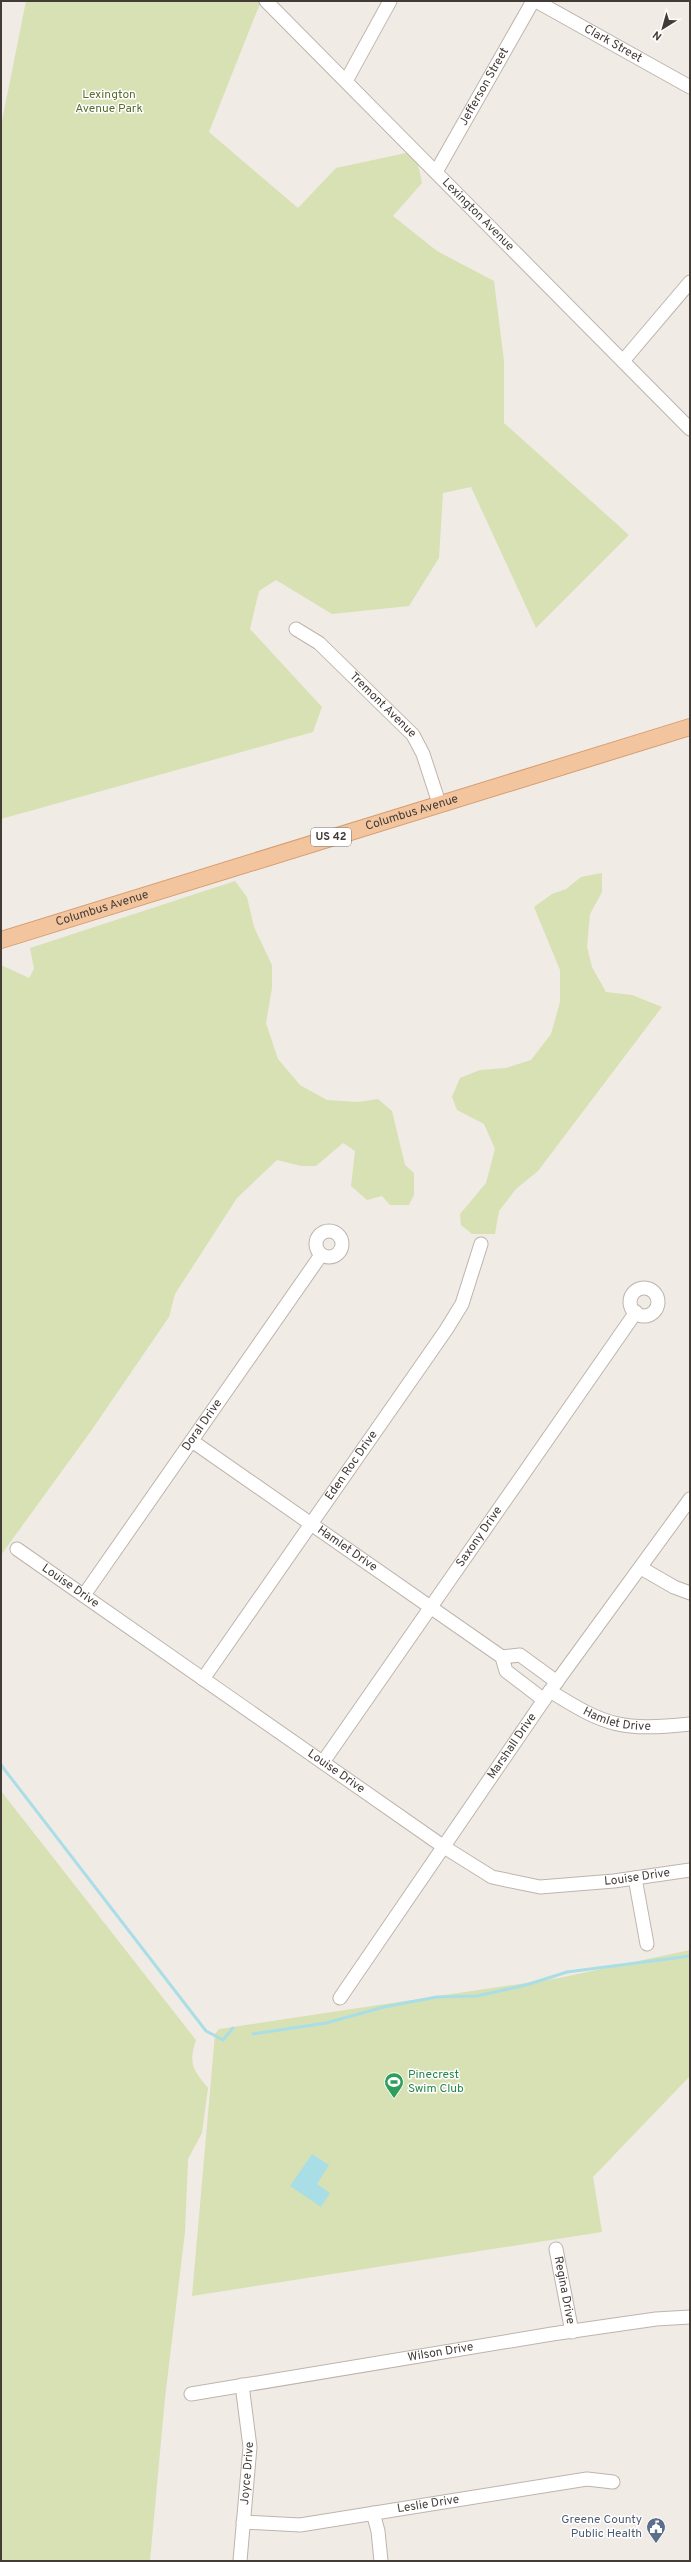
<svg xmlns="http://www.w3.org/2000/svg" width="691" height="2562" font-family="Overpass,sans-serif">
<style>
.green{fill:#d8e1b3}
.water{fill:#a9dee7}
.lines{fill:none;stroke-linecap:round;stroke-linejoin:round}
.stream{stroke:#a9dee7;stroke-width:3}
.minor-casing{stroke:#beb4ad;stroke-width:15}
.major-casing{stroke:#d69d70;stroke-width:18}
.minor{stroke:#fff;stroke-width:13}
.major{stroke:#f3c59e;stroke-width:16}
.labels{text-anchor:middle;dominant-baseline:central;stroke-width:3;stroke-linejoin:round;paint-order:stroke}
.shield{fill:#fff;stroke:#7b7672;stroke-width:1}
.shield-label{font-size:11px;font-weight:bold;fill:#433b36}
.street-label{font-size:12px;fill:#433b36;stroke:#fff}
.park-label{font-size:12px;fill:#576e30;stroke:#fff}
.leisure-label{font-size:12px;fill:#27864d;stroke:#fff;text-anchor:start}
.service-label{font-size:12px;fill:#4e5e75;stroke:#fff;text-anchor:end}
</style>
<rect width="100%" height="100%" fill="#f1ebe6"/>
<path class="green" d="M 26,1 L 261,1 L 209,132 L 298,208 L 336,168 L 415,151 L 422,183 L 393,216 L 437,251 L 494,281 L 504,361 L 504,423 L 629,535 L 536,628 L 471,487 L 443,493 L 439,558 L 409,606 L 332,614 L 276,580 L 259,591 L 250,629 L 322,707 L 313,732 L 1,819 L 1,126 Z
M 602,873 L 602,892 L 590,914 L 587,947 L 592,967 L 606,992 L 632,995 L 662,1007 L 538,1171 L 516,1189 L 499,1211 L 495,1234 L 472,1234 L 461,1225 L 460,1214 L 486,1183 L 495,1149 L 484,1124 L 457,1110 L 452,1097 L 460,1078 L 480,1070 L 506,1068 L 531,1060 L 551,1034 L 560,1002 L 560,970 L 534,907 L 552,894 L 566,889 L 581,877 Z
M 235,881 L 247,897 L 254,927 L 272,965 L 272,988 L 266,1023 L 278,1059 L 300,1085 L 327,1100 L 358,1102 L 378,1099 L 392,1111 L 405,1165 L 414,1173 L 414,1195 L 409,1205 L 390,1205 L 382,1196 L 367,1200 L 351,1186 L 355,1151 L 343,1143 L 316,1166 L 301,1166 L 277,1160 L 237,1198 L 175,1294 L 169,1317 L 91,1431 L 1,1555 L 1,965 L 29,978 L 34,969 L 30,948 Z
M 1,1791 L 196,2040 C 188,2063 193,2070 208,2088 L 202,2133 L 188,2159 L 185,2232 L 165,2398 L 150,2561 L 1,2561 Z
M 690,1950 L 690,2076 L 593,2177 L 602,2232 L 192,2296 L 215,2034 L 219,2029 L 559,1978 Z"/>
<path class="water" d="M 312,2154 L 329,2165 L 317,2184 L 330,2193 L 321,2207 L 290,2186 Z"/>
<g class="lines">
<path class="stream" d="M 1,1765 L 206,2031 L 223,2040 L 233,2028
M 253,2034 L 326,2023 L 384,2007 L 437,1997 L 477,1996 L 526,1985 L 567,1972 L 690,1956"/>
<g class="minor-casing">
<g id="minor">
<path id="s1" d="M 266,1 L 690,429"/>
<path id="s2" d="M 536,1 L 690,87"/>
<path d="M 346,81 L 390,1"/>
<path id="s3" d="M 436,172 L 533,1"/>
<path d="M 623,361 L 690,282"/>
<path id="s4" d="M 296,629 L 319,643 L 413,735 L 423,754 L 439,803"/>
<circle cx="329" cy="1244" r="13"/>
<circle cx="644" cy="1302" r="14"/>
<path id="s5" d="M 192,1441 L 502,1657 L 506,1671 L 544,1700"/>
<path id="s6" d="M 17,1549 L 444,1847 L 492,1877 L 540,1887 L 614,1881 L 690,1870"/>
<path d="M 641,1568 L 674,1587 L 690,1593"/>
<path id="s7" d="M 84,1595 L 321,1255"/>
<path d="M 502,1657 L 520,1655 L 557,1682"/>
<path id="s8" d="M 203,1679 L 446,1330 L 462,1304 L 481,1244"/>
<path id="s9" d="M 550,1691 C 607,1727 623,1731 690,1724"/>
<path id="s10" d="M 323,1762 L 636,1312"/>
<path d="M 635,1878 L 647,1944"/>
<path id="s11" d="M 340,1998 L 550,1691 L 690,1499"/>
<path id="s12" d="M 556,2249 L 572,2332"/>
<path id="s13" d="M 191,2394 L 552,2334 L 656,2319 L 690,2317"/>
<path d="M 373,2513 L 378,2531 L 381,2561"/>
<path id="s14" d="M 243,2522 L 300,2525 L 587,2479 L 613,2482"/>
<path id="s15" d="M 240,2561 L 250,2447 L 242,2385"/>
</g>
</g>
<g class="major-casing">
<g id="major">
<path id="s16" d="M 1,940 L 690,727"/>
</g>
</g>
<use href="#minor" class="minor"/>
<use href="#major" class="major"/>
</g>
<defs>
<g id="stadium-pin" transform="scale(1)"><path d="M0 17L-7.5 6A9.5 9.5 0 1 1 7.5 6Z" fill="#2e9e5b" stroke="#fff"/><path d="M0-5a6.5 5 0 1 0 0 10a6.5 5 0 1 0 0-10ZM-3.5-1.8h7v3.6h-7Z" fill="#fff"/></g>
<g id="civic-pin" transform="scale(1)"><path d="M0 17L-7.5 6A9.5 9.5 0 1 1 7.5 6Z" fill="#5c6f8a" stroke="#fff"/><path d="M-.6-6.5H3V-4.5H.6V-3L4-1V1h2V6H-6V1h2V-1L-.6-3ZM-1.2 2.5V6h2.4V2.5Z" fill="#fff"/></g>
</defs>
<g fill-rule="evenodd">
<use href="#stadium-pin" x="394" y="2082"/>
<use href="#civic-pin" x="656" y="2527"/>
</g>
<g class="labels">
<rect class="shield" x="311" y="828" width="40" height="18" rx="3"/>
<g class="shield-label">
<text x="331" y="837">US 42</text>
</g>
<g class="street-label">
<text stroke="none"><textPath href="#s2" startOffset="88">Clark Street</textPath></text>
<text stroke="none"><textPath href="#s3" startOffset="98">Jefferson Street</textPath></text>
<text stroke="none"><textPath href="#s1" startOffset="301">Lexington Avenue</textPath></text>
<text stroke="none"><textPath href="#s4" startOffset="116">Tremont Avenue</textPath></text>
<text stroke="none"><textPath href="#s16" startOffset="430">Columbus Avenue</textPath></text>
<text stroke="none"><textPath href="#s16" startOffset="106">Columbus Avenue</textPath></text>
<text stroke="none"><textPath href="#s7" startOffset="207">Doral Drive</textPath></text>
<text stroke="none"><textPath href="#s8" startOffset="260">Eden Roc Drive</textPath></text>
<text stroke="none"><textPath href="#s10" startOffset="274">Saxony Drive</textPath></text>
<text stroke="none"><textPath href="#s5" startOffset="189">Hamlet Drive</textPath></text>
<text stroke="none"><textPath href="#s6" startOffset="65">Louise Drive</textPath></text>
<text stroke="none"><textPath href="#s9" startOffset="74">Hamlet Drive</textPath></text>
<text stroke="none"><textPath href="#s11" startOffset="305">Marshall Drive</textPath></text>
<text stroke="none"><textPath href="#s6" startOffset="389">Louise Drive</textPath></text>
<text stroke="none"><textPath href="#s6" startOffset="724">Louise Drive</textPath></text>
<text stroke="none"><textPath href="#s12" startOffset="42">Regina Drive</textPath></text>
<text stroke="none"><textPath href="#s13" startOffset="253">Wilson Drive</textPath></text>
<text stroke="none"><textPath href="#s15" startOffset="88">Joyce Drive</textPath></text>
<text stroke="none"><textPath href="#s14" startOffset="187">Leslie Drive</textPath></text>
</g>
<g class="park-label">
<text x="109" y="95">Lexington<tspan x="109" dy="14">Avenue Park</tspan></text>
</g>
<g class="leisure-label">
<text x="408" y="2075">Pinecrest<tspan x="408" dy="14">Swim Club</tspan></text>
</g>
<g class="service-label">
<text x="642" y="2520">Greene County<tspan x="642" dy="14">Public Health</tspan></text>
</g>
</g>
<rect width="691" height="2562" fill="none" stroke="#433b36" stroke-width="4"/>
<g transform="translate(663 28) rotate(217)" stroke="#ffffff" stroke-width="3" paint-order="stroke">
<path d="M0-3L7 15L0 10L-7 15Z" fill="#433b36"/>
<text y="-6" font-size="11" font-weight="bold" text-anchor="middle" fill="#433b36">N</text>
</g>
</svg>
